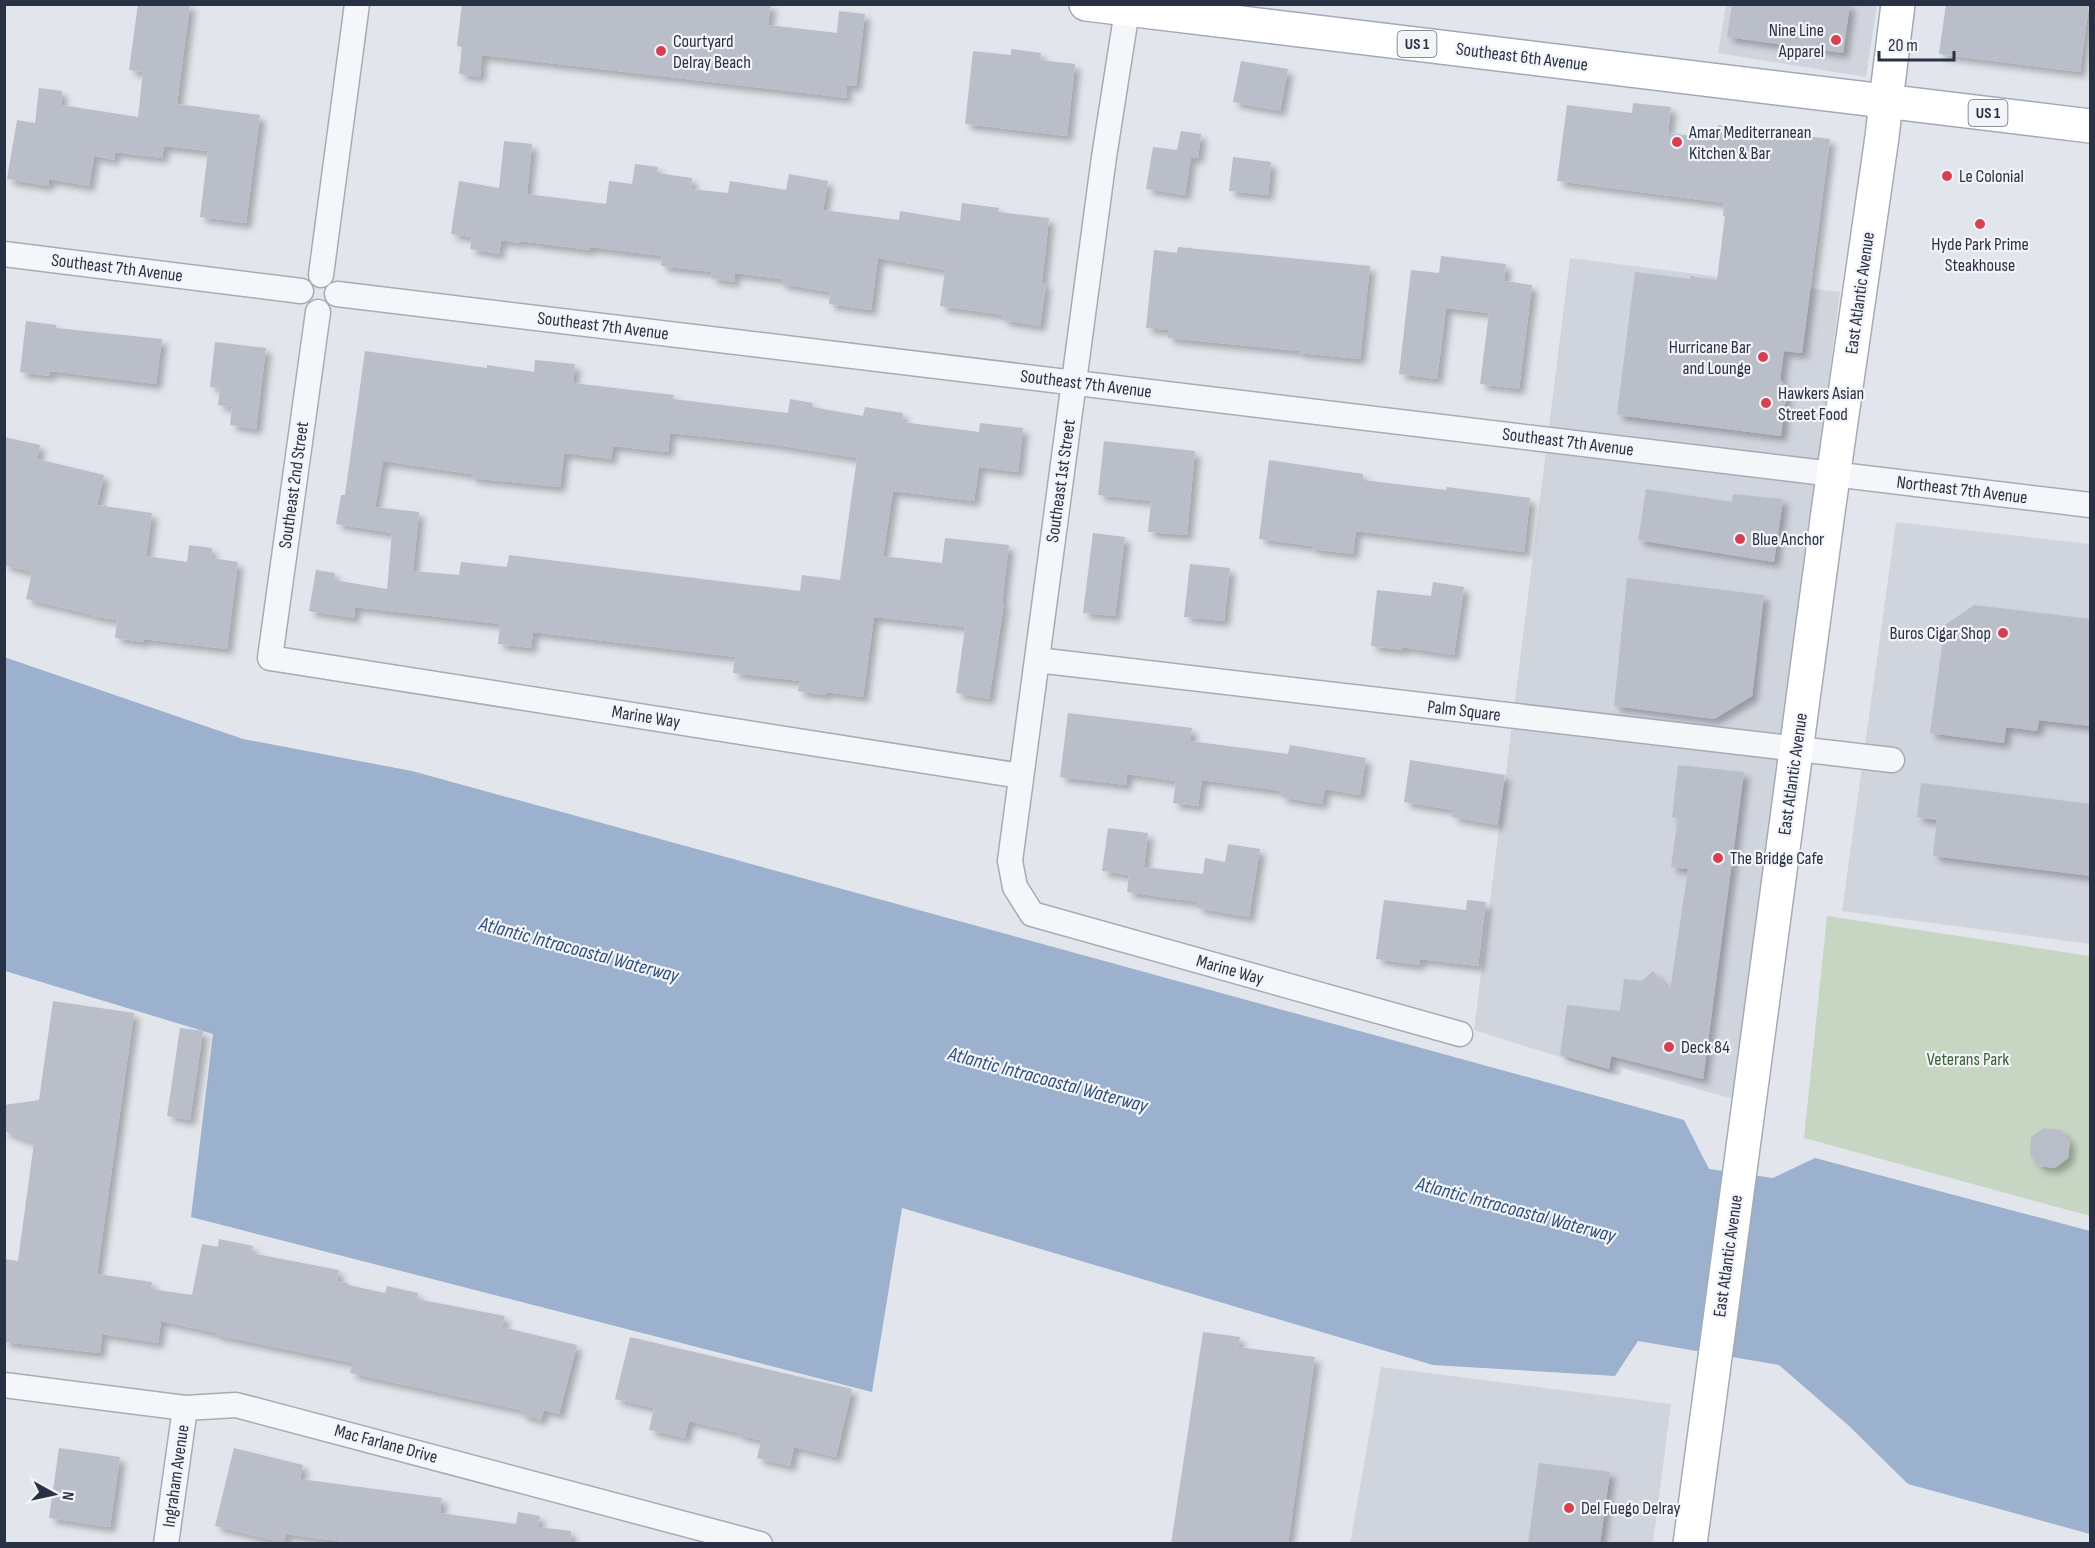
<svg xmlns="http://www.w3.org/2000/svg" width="2095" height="1548" font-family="'Sofia Sans Condensed',sans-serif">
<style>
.built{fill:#d0d4dd}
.green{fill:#c6d6c2}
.water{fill:#9bb1cd}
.building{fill:#b9bec9;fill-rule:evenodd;filter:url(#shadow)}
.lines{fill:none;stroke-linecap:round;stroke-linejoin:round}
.minor-casing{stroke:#a7abb6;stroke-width:27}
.secondary-casing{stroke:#a7abb6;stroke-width:36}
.primary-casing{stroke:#a0a9b8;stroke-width:36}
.minor{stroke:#f5f6f9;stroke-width:24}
.secondary{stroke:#fff;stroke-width:33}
.primary{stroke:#fff;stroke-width:33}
.poi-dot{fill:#d74050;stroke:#f2f4f8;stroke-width:2}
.labels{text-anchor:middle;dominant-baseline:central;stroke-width:4.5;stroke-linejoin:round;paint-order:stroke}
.shield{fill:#f2f4f8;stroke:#656c7a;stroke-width:1.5}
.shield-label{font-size:16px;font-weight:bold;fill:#293144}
.poi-label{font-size:18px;fill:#293144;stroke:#f2f4f8;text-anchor:start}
.street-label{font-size:18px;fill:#293144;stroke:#f2f4f8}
.park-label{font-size:18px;fill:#3b6135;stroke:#f2f4f8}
.water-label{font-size:20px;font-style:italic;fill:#304e7b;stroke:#f2f4f8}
</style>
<defs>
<filter id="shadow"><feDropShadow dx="5.5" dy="5.5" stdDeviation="3" flood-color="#0004"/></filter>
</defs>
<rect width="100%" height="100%" fill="#e2e5eb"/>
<path class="built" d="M 1726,5 L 1877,5 L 1866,77 L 1718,53 Z
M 1570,258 L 1840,292 L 1737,1100 L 1622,1068 L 1620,1076 L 1474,1030 Z
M 1896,522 L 2090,544 L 2090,944 L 1842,911 Z
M 1381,1367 L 1671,1404 L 1653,1543 L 1350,1544 Z"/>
<path class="green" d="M 1827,916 L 2090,956 L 2090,1216 L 1804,1138 Z"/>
<path class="water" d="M 4,657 L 243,739 L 412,771 L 1684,1120 L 1709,1169 L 1773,1178 L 1815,1158 L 2090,1231 L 2090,1534 L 1908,1484 L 1848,1425 L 1779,1365 L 1638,1341 L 1615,1376 L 1433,1365 L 902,1208 L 872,1392 L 191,1217 L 213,1034 L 5,971 Z"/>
<path class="building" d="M 138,4 L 190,4 L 177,104 L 260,115 L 246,223 L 200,217 L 208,151 L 164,146 L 162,158 L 115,152 L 114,160 L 94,156 L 89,186 L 49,179 L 48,186 L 7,179 L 17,120 L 35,123 L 39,88 L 62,91 L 61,105 L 138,117 L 143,72 L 129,70 Z
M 462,4 L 771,4 L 768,25 L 837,33 L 839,11 L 865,14 L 856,86 L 846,85 L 847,98 L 482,55 L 480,77 L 459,74 L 462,47 L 457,46 Z
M 1732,4 L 1850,4 L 1843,53 L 1727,37 Z
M 1946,4 L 2089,4 L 2080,72 L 1939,54 Z
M 1011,49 L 1041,53 L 1040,60 L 1075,64 L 1067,136 L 965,124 L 973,51 L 1011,55 Z
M 1241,61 L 1288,69 L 1280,111 L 1233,102 Z
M 1633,103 L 1671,107 L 1668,133 L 1716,139 L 1718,125 L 1830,139 L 1802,353 L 1784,351 L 1780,379 L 1787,389 L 1781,436 L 1617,415 L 1635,272 L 1690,279 L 1690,276 L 1717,280 L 1725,216 L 1723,216 L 1724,203 L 1557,181 L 1567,105 L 1632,113 Z
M 1181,131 L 1201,134 L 1198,158 L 1191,157 L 1185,195 L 1146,189 L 1153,147 L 1177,150 Z
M 504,141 L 532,144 L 527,194 L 606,204 L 609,181 L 632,184 L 635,164 L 658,167 L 657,173 L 692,178 L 691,189 L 728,193 L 730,181 L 786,190 L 789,174 L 828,181 L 823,210 L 899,220 L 900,211 L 960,221 L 962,203 L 999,208 L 998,212 L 1049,218 L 1042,283 L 1046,284 L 1040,326 L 1002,320 L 1003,315 L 940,306 L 945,270 L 878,258 L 871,310 L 829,304 L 830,292 L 781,284 L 781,279 L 735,273 L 734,282 L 711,278 L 712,272 L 661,266 L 662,256 L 590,247 L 590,250 L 520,241 L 520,243 L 501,240 L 499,254 L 470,249 L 472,237 L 451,234 L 459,181 L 499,188 Z
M 1233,157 L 1271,162 L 1268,195 L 1229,191 Z
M 1178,247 L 1370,266 L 1360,359 L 1299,353 L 1299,351 L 1168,338 L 1168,330 L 1146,328 L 1154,250 L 1177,253 Z
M 1441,256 L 1506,264 L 1504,281 L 1532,285 L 1519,389 L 1480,384 L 1489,313 L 1446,308 L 1437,379 L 1399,374 L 1411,270 L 1439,273 Z
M 26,321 L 56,325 L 56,328 L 162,339 L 156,384 L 50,371 L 50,376 L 20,372 Z
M 215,342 L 266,348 L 256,429 L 230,425 L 232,407 L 218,405 L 220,388 L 210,387 Z
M 365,351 L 487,368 L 487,365 L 534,372 L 535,360 L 575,364 L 573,383 L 674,395 L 673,399 L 788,413 L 790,399 L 813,403 L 812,407 L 863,416 L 865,407 L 903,413 L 902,422 L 979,432 L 980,423 L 1023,428 L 1018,472 L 979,467 L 974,501 L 893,491 L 883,556 L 942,563 L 945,538 L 1009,545 L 1002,603 L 1004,603 L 989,699 L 956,693 L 965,627 L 874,617 L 863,697 L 826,692 L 825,695 L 798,691 L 800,681 L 733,673 L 735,657 L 533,632 L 531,648 L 498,644 L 500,624 L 355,607 L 354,618 L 309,611 L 316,570 L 335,573 L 334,580 L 387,589 L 392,533 L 336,524 L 341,495 L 345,495 ZM 670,433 L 771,444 L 857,458 L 840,580 L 802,575 L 800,591 L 509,555 L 507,567 L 461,562 L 459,575 L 413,571 L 419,512 L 375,507 L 383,461 L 471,474 L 471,478 L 560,487 L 564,453 L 611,459 L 613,446 L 668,452 Z
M 4,437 L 40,445 L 37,459 L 104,475 L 97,505 L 152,513 L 146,556 L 187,562 L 189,545 L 212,548 L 211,558 L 238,562 L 227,649 L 144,639 L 144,642 L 115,638 L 117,620 L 92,616 L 93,615 L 26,599 L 32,572 L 4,565 Z
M 1104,441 L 1195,451 L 1187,535 L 1148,532 L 1151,501 L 1098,495 Z
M 1269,460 L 1363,474 L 1363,480 L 1446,490 L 1447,487 L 1530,498 L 1524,552 L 1356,531 L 1353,554 L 1312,549 L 1312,546 L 1259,539 Z
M 1646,489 L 1732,502 L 1733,494 L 1783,499 L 1774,562 L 1638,540 Z
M 1093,533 L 1125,537 L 1115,616 L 1083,613 Z
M 1190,564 L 1230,568 L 1224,621 L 1184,617 Z
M 1627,578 L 1764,595 L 1752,696 L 1714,719 L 1614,706 Z
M 1433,582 L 1464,587 L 1454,655 L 1403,647 L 1403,650 L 1371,646 L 1377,590 L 1431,596 Z
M 1974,605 L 2091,619 L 2091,726 L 2039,720 L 2037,731 L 2006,727 L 2004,743 L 1930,733 L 1945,625 Z
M 1068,713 L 1192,728 L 1190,741 L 1288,754 L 1290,745 L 1366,758 L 1360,795 L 1325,789 L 1322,804 L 1281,797 L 1282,791 L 1202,780 L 1198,806 L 1173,803 L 1176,781 L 1127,774 L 1126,785 L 1060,777 Z
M 1410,760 L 1505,775 L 1497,825 L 1452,817 L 1453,810 L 1404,802 Z
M 1678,765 L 1744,772 L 1703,1079 L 1611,1056 L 1609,1069 L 1560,1055 L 1567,1005 L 1620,1011 L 1624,979 L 1642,981 L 1653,971 L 1670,991 L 1688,869 L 1671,867 L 1678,818 L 1672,817 Z
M 1921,783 L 2091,804 L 2091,876 L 1933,856 L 1937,820 L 1917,817 Z
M 1108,828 L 1148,833 L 1144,867 L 1203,874 L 1205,858 L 1225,862 L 1228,844 L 1260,849 L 1249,917 L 1197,908 L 1198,902 L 1127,892 L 1129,875 L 1102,871 Z
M 1384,900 L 1466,910 L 1467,900 L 1486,902 L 1478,966 L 1420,959 L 1419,965 L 1376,959 Z
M 53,1001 L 134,1013 L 97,1274 L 152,1282 L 151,1289 L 192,1295 L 202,1244 L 218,1247 L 219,1239 L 253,1246 L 251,1253 L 339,1270 L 337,1281 L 348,1283 L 348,1285 L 385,1293 L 387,1286 L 418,1293 L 417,1299 L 505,1316 L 502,1327 L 577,1345 L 559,1414 L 544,1410 L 541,1420 L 520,1414 L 521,1410 L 350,1373 L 353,1363 L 216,1335 L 216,1333 L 161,1321 L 158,1343 L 102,1334 L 100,1353 L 4,1342 L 4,1259 L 18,1261 L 34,1142 L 4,1131 L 4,1105 L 39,1100 Z
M 180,1028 L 203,1031 L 190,1120 L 167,1116 Z
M 2044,1128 L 2061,1130 L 2070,1142 L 2068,1158 L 2055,1168 L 2039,1166 L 2030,1154 L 2031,1137 Z
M 1203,1332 L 1240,1337 L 1238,1347 L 1315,1357 L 1288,1544 L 1171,1544 Z
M 630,1337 L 852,1389 L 836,1457 L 794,1447 L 790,1466 L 757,1458 L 761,1440 L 738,1435 L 739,1433 L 689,1421 L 685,1438 L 649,1430 L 654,1408 L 615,1399 Z
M 59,1448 L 120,1457 L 110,1527 L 49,1518 Z
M 234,1448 L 303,1465 L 300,1479 L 442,1498 L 440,1513 L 516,1524 L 518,1512 L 540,1516 L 538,1527 L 571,1531 L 570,1544 L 360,1544 L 286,1534 L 284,1543 L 215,1526 Z
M 1539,1463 L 1610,1472 L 1600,1544 L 1528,1544 Z"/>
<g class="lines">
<g class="minor-casing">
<path id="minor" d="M 1128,4 L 1104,157 L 1010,861 L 1015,887 L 1032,914 L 1460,1034
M 4,254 L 301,291
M 321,275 L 357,4
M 337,294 L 2090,505
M 318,312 L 270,658 L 1021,776
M 1037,660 L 1892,760
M 4,1385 L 185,1408 L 236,1405 L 760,1544
M 166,1544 L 185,1408"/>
</g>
<g class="secondary-casing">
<path id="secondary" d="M 1690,1544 L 1828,512 L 1882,137 L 1886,101"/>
</g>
<g class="primary-casing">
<path id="primary" d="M 1086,4 L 2090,126
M 1886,101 L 1898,4"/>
</g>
<use href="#minor" class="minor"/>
<use href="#secondary" class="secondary"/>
<use href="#primary" class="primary"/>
</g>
<g class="poi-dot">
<circle cx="1836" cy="40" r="6"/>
<circle cx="661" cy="51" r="6"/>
<circle cx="1677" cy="142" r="6"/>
<circle cx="1947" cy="176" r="6"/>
<circle cx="1980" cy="224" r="6"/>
<circle cx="1763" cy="357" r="6"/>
<circle cx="1766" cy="403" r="6"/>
<circle cx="1740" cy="539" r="6"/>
<circle cx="2003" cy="633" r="6"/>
<circle cx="1718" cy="858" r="6"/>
<circle cx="1669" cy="1047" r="6"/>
<circle cx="1569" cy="1508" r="6"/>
</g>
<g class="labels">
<g class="shield">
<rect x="1397.5" y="31" width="39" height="26" rx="4.5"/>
<rect x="1968.5" y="100" width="39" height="26" rx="4.5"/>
</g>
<g class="shield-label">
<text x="1417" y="44">US 1</text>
<text x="1988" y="113">US 1</text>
</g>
<g class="poi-label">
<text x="1824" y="30" text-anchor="end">Nine Line<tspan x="1824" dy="21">Apparel</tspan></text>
<text x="673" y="41">Courtyard<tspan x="673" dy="21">Delray Beach</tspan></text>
<text x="1689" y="132">Amar Mediterranean<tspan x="1689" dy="21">Kitchen &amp; Bar</tspan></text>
<text x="1959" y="176">Le Colonial</text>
<text x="1980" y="244" text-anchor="middle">Hyde Park Prime<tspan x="1980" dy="21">Steakhouse</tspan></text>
<text x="1751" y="347" text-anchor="end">Hurricane Bar<tspan x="1751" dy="21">and Lounge</tspan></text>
<text x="1778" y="393">Hawkers Asian<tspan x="1778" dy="21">Street Food</tspan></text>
<text x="1752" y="539">Blue Anchor</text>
<text x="1991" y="633" text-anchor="end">Buros Cigar Shop</text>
<text x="1730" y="858">The Bridge Cafe</text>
<text x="1681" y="1047">Deck 84</text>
<text x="1581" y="1508">Del Fuego Delray</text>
</g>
<g class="street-label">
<text transform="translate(1522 57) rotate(7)">Southeast 6th Avenue</text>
<text transform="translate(117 268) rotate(7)">Southeast 7th Avenue</text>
<text transform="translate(1860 293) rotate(-82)">East Atlantic Avenue</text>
<text transform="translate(603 326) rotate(7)">Southeast 7th Avenue</text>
<text transform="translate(1086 384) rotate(7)">Southeast 7th Avenue</text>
<text transform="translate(1568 442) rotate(7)">Southeast 7th Avenue</text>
<text transform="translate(1061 481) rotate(-82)">Southeast 1st Street</text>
<text transform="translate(294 485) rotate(-82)">Southeast 2nd Street</text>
<text transform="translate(1962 490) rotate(7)">Northeast 7th Avenue</text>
<text transform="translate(1464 711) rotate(7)">Palm Square</text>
<text transform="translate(646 717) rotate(9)">Marine Way</text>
<text transform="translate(1793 774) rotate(-82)">East Atlantic Avenue</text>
<text transform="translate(1230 970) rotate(16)">Marine Way</text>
<text transform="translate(1728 1256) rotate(-82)">East Atlantic Avenue</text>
<text transform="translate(386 1444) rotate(15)">Mac Farlane Drive</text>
<text transform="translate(176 1476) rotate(-82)">Ingraham Avenue</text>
</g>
<g class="park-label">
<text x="1968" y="1059">Veterans Park</text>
</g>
<g class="water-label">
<text transform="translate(579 950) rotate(15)">Atlantic Intracoastal Waterway</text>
<text transform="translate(1048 1080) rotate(15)">Atlantic Intracoastal Waterway</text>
<text transform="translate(1516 1210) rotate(15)">Atlantic Intracoastal Waterway</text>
</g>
</g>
<rect width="2095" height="1548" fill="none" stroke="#293144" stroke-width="12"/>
<g transform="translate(54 1494) rotate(98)" stroke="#f2f4f8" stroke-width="4.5" paint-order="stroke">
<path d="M0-4.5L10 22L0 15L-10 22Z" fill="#293144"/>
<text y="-9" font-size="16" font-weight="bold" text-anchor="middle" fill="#293144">N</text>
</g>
<path d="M1879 51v9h75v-9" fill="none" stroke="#293144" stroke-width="3"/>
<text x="1888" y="51" font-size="18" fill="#293144" stroke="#f2f4f8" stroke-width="4.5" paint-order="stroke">20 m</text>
</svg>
